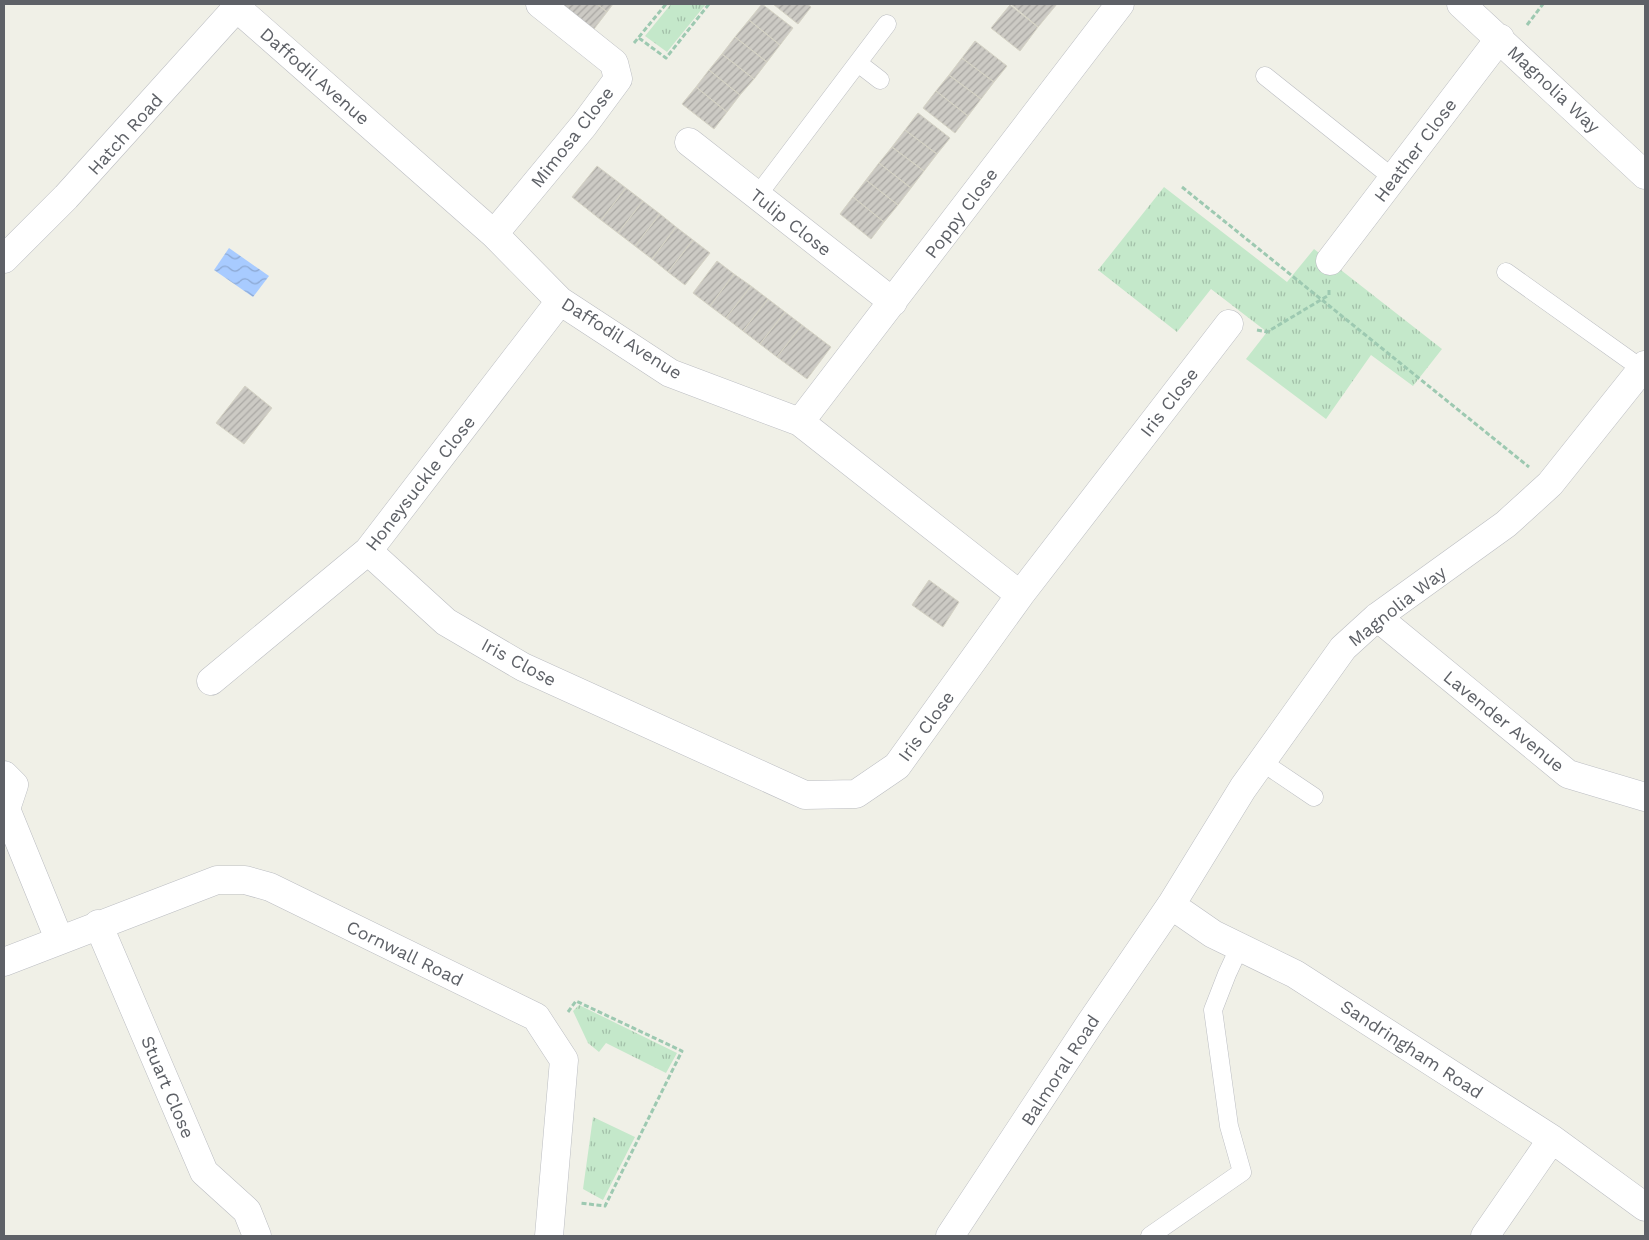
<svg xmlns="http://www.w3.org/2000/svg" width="1649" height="1240" font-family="'Work Sans',sans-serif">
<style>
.grass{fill:url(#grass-tufts)}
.water{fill:url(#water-waves)}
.building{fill:url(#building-hatch);stroke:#d5d3c5}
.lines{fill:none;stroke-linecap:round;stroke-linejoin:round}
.service-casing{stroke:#bbbdc2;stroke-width:19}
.minor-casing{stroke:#bbbdc2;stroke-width:29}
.path{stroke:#9dc9b1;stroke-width:3;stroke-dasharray:5 2.5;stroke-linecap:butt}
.service{stroke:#fff;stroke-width:18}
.minor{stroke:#fff;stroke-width:28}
.labels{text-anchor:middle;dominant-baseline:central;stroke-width:4.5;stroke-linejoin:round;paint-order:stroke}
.street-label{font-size:18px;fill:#5e6167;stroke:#fff}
</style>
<defs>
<pattern id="grass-tufts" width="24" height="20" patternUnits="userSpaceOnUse" patternTransform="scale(1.25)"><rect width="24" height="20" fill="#c4e8ca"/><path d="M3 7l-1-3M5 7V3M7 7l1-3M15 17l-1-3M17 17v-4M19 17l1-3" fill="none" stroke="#a2bfa8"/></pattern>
<pattern id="water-waves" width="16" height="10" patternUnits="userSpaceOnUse" patternTransform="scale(1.25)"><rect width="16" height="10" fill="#a8cbff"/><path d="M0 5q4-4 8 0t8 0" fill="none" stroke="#8ca8d2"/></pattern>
<pattern id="building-hatch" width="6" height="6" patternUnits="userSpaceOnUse" patternTransform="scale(1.25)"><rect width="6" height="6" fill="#cccac4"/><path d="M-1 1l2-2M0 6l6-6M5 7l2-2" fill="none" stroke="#a9a7a3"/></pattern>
</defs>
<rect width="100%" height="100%" fill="#f0f0e7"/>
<path class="grass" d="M 671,4 L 706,4 L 667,52 L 645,36 Z
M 1164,187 L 1287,282 L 1314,249 L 1442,349 L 1413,386 L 1371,355 L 1326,419 L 1246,359 L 1267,332 L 1211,289 L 1177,332 L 1098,270 Z
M 579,1005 L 677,1053 L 666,1073 L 606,1043 L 599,1052 L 588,1043 L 573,1011 Z
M 593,1117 L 635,1137 L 603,1200 L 583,1189 Z"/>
<path class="water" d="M 229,248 L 269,276 L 253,297 L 214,270 Z"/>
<path class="building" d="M 562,4 L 597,4 L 607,12 L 594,29 Z
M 597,4 L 613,4 L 607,12 Z
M 762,4 L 793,28 L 780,45 L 749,20 Z
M 773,4 L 807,4 L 811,7 L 798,24 Z
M 1011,4 L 1057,4 L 1038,27 Z
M 1010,5 L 1038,27 L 1020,51 L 991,28 Z
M 749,20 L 780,45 L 767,62 L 735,37 Z
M 735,37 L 767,62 L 754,79 L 722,54 Z
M 975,41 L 1007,66 L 994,82 L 962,58 Z
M 722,54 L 754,79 L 740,95 L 709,70 Z
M 962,58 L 994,82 L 981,99 L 949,75 Z
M 709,70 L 740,95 L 727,112 L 696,87 Z
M 949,75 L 981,99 L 968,116 L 936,91 Z
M 696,87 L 727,112 L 714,129 L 682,104 Z
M 936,91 L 968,116 L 955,133 L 923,108 Z
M 918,113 L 950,138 L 937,154 L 905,130 Z
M 905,130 L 937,154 L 924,171 L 892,147 Z
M 892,147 L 924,171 L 911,188 L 879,163 Z
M 879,163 L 911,188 L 898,205 L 866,180 Z
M 597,166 L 626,188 L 601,220 L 572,197 Z
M 866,180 L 898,205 L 884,222 L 853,197 Z
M 626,188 L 643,201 L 618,233 L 601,220 Z
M 853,197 L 884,222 L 871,239 L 840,214 Z
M 643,201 L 660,214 L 635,246 L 618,233 Z
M 660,214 L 676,227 L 652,259 L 635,246 Z
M 676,227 L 693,240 L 668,272 L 652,259 Z
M 693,240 L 710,253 L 685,285 L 668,272 Z
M 717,261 L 734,274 L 710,306 L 693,293 Z
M 734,274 L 751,286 L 726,318 L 710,306 Z
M 751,286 L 768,299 L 743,331 L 726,318 Z
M 768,299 L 785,312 L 760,344 L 743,331 Z
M 785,312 L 802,325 L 777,357 L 760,344 Z
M 802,325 L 831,347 L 807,379 L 777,357 Z
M 245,386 L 272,408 L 244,444 L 216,423 Z
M 929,580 L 959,602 L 943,627 L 912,605 Z"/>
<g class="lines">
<g class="service-casing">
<path id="service" d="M 858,63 L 880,80
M 1265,76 L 1393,178
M 757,196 L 887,24
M 1506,272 L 1642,369
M 1262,762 L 1314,797
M 1150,1236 L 1242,1172 L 1229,1126 L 1213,1010 L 1227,974 L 1240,946"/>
</g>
<g class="minor-casing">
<path id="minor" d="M 1461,4 L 1645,175
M 237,8 L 494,234 L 560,301 L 670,373 L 800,422 L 1020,595
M 689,142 L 893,302
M 494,234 L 584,125 L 618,79 L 614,63 L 540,4
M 4,259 L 66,197 L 240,4
M 1330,261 L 1500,38
M 800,422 L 1120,4
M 368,551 L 446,622 L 523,667 L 805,795 L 856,794 L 897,766 L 1020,595 L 1229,324
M 1377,617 L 1568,774 L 1645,797
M 211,681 L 368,551 L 560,301
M 4,775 L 14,785 L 6,809 L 59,939
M 1171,905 L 1213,934 L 1295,974 L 1552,1139 L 1645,1207
M 98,924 L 204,1172 L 247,1211 L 257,1236
M 4,962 L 217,880 L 245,880 L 270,887 L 536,1017 L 564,1060 L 549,1236
M 950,1236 L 1089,1025 L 1171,905 L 1243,788 L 1343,648 L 1377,617 L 1506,524 L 1550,484 L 1645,365
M 1485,1236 L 1552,1139"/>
</g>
<path class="path" d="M 1527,25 L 1543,4
M 639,38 L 666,58 L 709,4
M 634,43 L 666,4
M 1182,187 L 1529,467
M 1257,330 L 1267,332 L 1329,295 L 1329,289
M 568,1012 L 576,1001 L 682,1051 L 605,1206 L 580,1203"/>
<use href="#service" class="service"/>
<use href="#minor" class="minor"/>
</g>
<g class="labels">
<g class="street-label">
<text transform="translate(315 76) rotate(41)">Daffodil Avenue</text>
<text transform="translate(1554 89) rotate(43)">Magnolia Way</text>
<text transform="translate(125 134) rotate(-48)">Hatch Road</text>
<text transform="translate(572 137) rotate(-52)">Mimosa Close</text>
<text transform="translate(1415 150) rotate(-53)">Heather Close</text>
<text transform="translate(961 213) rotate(-53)">Poppy Close</text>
<text transform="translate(791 222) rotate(38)">Tulip Close</text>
<text transform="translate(622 338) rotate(32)">Daffodil Avenue</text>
<text transform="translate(1169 402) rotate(-52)">Iris Close</text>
<text transform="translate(420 483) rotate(-52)">Honeysuckle Close</text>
<text transform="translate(1397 606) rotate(-38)">Magnolia Way</text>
<text transform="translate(519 662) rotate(28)">Iris Close</text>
<text transform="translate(1504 721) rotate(39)">Lavender Avenue</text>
<text transform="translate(926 726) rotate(-54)">Iris Close</text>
<text transform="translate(405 953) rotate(26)">Cornwall Road</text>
<text transform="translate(1412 1049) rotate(33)">Sandringham Road</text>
<text transform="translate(1060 1070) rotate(-57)">Balmoral Road</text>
<text transform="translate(168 1087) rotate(67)">Stuart Close</text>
</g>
</g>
<rect width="1649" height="1240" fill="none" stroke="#5e6167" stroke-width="10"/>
</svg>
